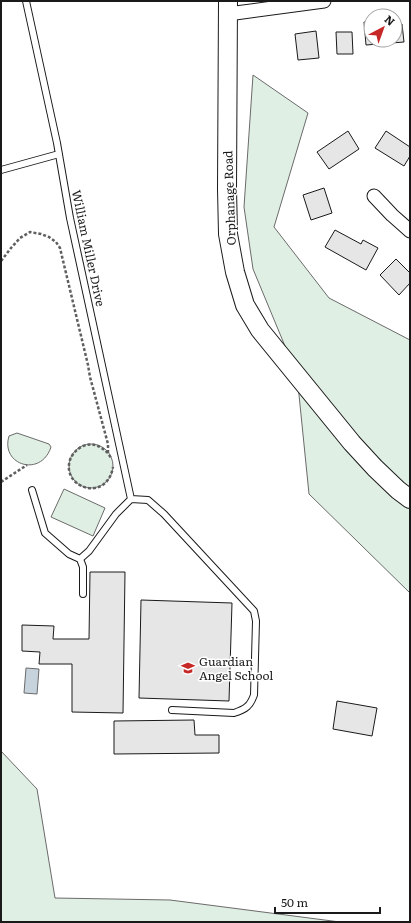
<svg xmlns="http://www.w3.org/2000/svg" width="411" height="923" font-family="Literata,serif">
<style>
.green{fill:#e0efe3;stroke:#6a6a6a}
.water{fill:#c6d2dc;stroke:#6a6a6a}
.building{fill:#e6e6e6;stroke:#1a1a1a}
.lines{fill:none;stroke-linecap:round;stroke-linejoin:round}
.service-casing{stroke:#1a1a1a;stroke-width:8}
.minor-casing{stroke:#1a1a1a;stroke-width:15}
.secondary-casing{stroke:#1a1a1a;stroke-width:20}
.path{stroke:#5f5f5f;stroke-width:2.5;stroke-dasharray:3 2;stroke-linecap:butt}
.service{stroke:#fff;stroke-width:6}
.minor{stroke:#fff;stroke-width:13}
.secondary{stroke:#fff;stroke-width:18}
.labels{text-anchor:middle;dominant-baseline:central;stroke-width:3;stroke-linejoin:round;paint-order:stroke}
.street-label{font-size:12px;fill:#1a1a1a;stroke:#fff}
.poi-label{font-size:12px;fill:#1a1a1a;stroke:#fff;text-anchor:start}
</style>
<rect width="100%" height="100%" fill="#fff"/>
<path class="green" d="M 253,75 L 308,113 L 274,227 L 329,298 L 410,340 L 410,593 L 309,494 L 297,375 L 253,269 L 244,207 Z
M 17,433 L 49,444 L 51,447 C 41,478 0,465 9,436 Z
M69 466a22 22 0 1 1 44 0a22 22 0 1 1-44 0Z
M 64,489 L 105,508 L 93,536 L 51,517 Z
M 1,751 L 37,789 L 55,898 L 170,900 L 340,922 L 1,922 Z"/>
<path class="water" d="M 26,668 L 39,669 L 37,694 L 24,693 Z"/>
<path class="building" d="M 364,22 L 371,22 L 371,40 L 395,40 L 395,25 L 402,24 L 404,42 L 366,45 Z
M 316,31 L 319,58 L 298,60 L 295,34 Z
M 336,32 L 352,32 L 353,54 L 337,54 Z
M 348,131 L 359,149 L 329,169 L 317,152 Z
M 386,131 L 410,147 L 410,156 L 404,166 L 375,148 Z
M 324,188 L 332,213 L 311,220 L 303,195 Z
M 335,230 L 361,244 L 363,240 L 378,248 L 366,270 L 325,247 Z
M 396,259 L 410,273 L 410,283 L 399,295 L 380,275 Z
M 90,572 L 125,572 L 123,713 L 72,712 L 72,664 L 39,664 L 40,652 L 22,651 L 22,625 L 54,626 L 53,639 L 89,639 Z
M 141,600 L 232,603 L 229,701 L 139,698 Z
M 337,701 L 377,708 L 372,736 L 333,729 Z
M 194,720 L 195,735 L 219,735 L 219,753 L 114,754 L 114,721 Z"/>
<g class="lines">
<g class="service-casing">
<path id="service" d="M 26,1 L 57,143 L 70,218 L 131,499
M 1,170 L 59,154
M 32,490 L 45,533 L 69,554 L 80,559 L 89,551 L 116,514 L 131,499 L 148,500 L 164,514 L 254,611 L 256,621 L 254,695 C 250,706 246,709 234,713 L 172,710
M 80,559 L 83,567 L 83,594"/>
</g>
<g class="minor-casing">
<path id="minor" d="M 228,14 L 324,1
M 374,196 L 392,215 L 410,231"/>
</g>
<g class="secondary-casing">
<path id="secondary" d="M 228,1 L 227,189 L 228,234 L 235,272 L 245,305 L 260,330 L 352,443 L 375,468 L 398,490 L 410,499"/>
</g>
<path class="path" d="M 1,261 L 11,248 L 20,238 L 30,232 L 41,234 L 49,237 L 56,242 L 60,248 L 88,365 L 90,377 L 108,444 L 108,453 L 111,458
M 108,453 C 100,446 93,442 83,446 C 77,449 72,454 70,460 C 61,488 107,503 113,467
M 1,482 L 27,465"/>
<use href="#service" class="service"/>
<use href="#minor" class="minor"/>
<use href="#secondary" class="secondary"/>
</g>
<defs>
<g id="school-bare" transform="scale(1.08)"><path d="M0-5L7-2L0 1L-7-2ZM-4 1L0 2.5L4 1V4Q0 6-4 4Z" fill="#c62828" stroke="#fff" stroke-width="2.5" paint-order="stroke"/></g>
</defs>
<g fill-rule="evenodd">
<use href="#school-bare" x="188" y="668"/>
</g>
<g class="labels">
<g class="street-label">
<text transform="translate(229 198) rotate(-92)">Orphanage Road</text>
<text transform="translate(89 248) rotate(78)">William Miller Drive</text>
</g>
<g class="poi-label">
<text x="199" y="661">Guardian<tspan x="199" dy="14">Angel School</tspan></text>
</g>
</g>
<rect width="411" height="923" fill="none" stroke="#1a1a1a" stroke-width="4"/>
<g transform="translate(383 28) rotate(41)"><circle r="19" fill="#ffffff" stroke="#a3a3a3"/>
<path d="M0-3L7 15L0 10L-7 15Z" fill="#c62828"/>
<text y="-6" font-size="11" font-weight="bold" text-anchor="middle" fill="#1a1a1a">N</text>
</g>
<path d="M275 907v6h105v-6" fill="none" stroke="#1a1a1a" stroke-width="2"/>
<text x="281" y="907" font-size="12" fill="#1a1a1a" stroke="#ffffff" stroke-width="3" paint-order="stroke">50 m</text>
</svg>
